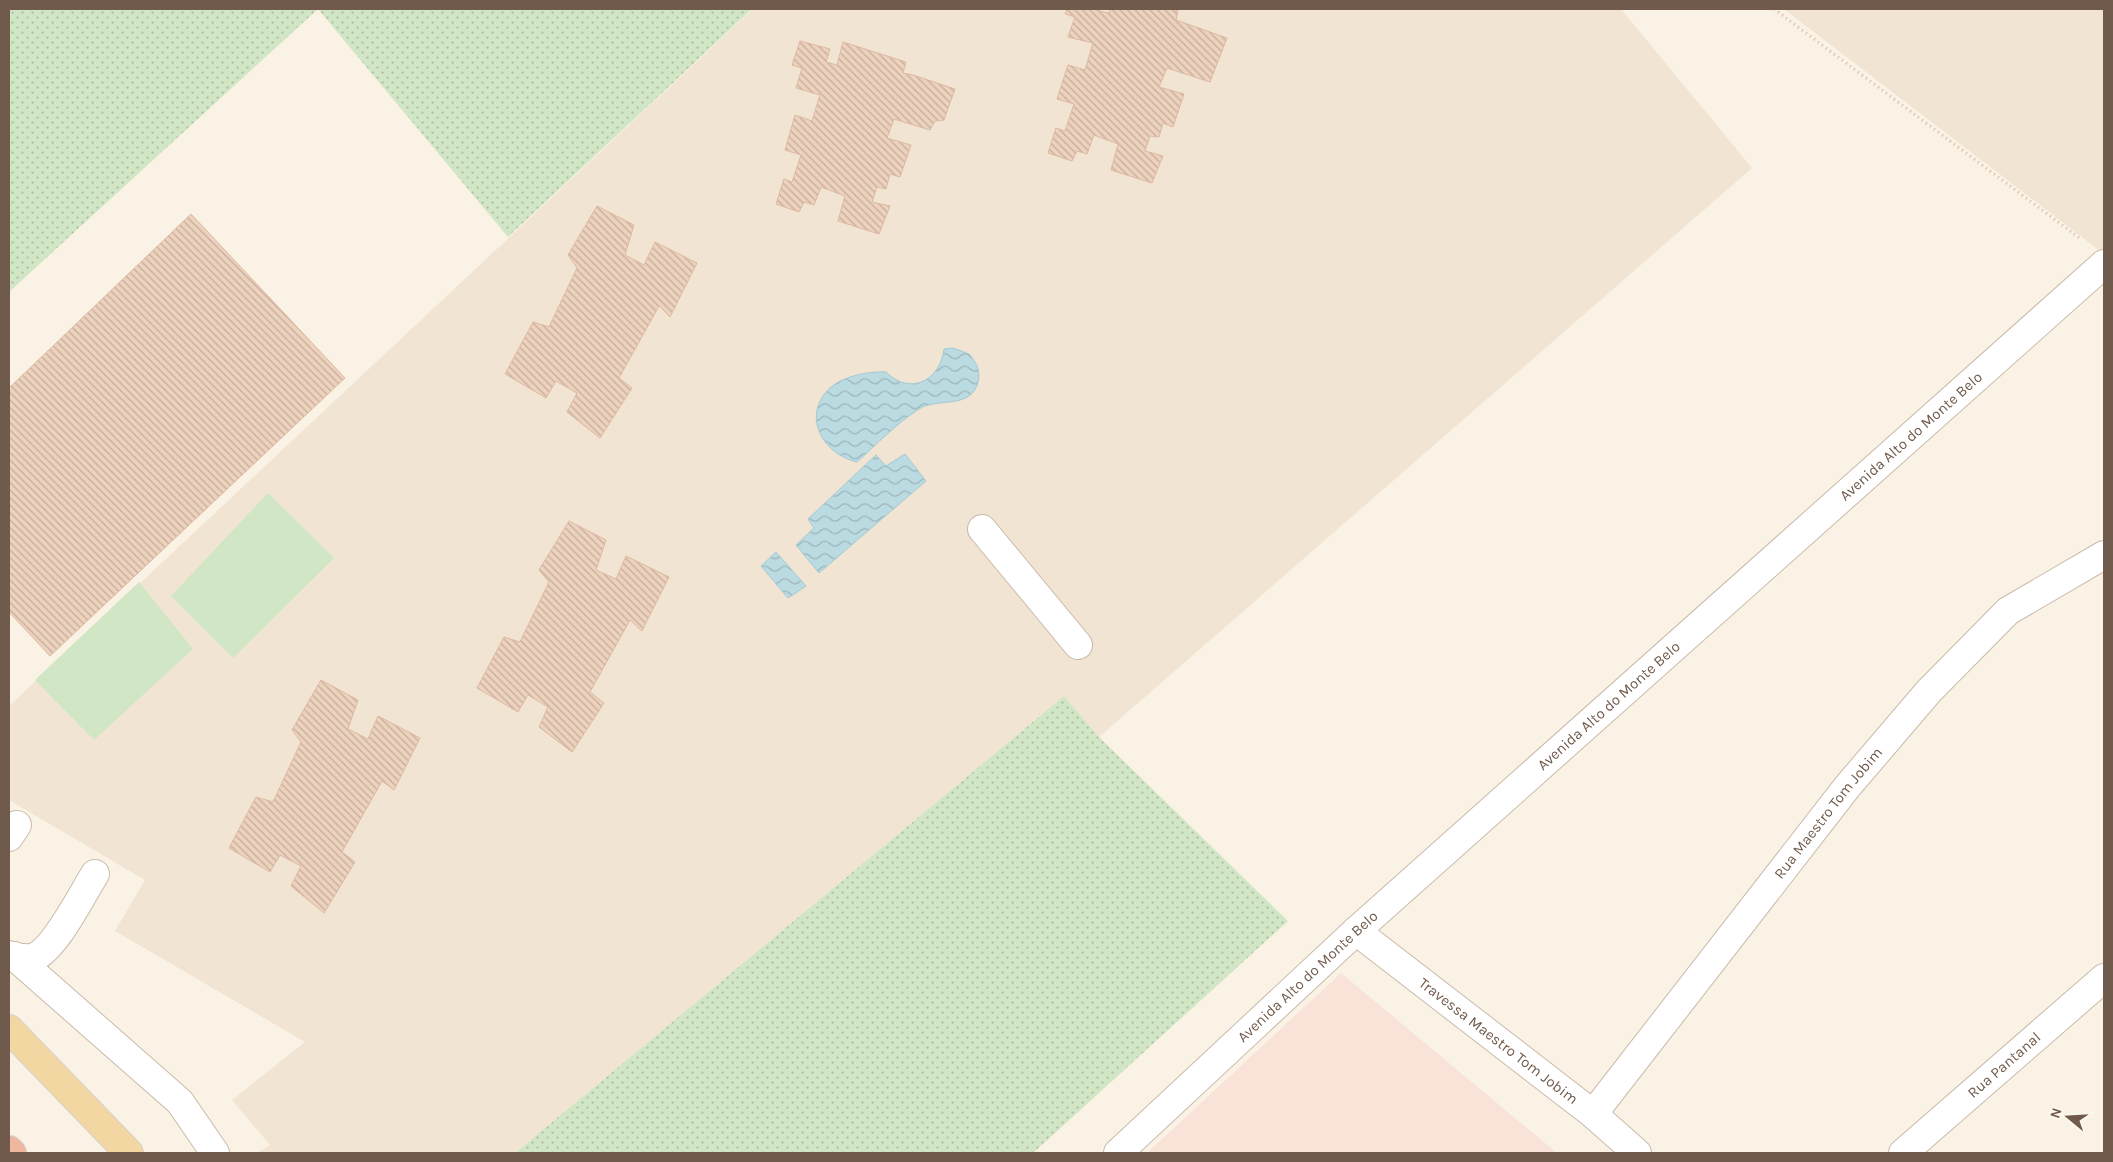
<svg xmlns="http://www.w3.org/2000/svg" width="2113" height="1162" font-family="Karla,sans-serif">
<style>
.residential{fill:#f1e4d3}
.commercial{fill:#f9e3d9}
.grass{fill:url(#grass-dots)}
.pitch{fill:#d1e6c4}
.water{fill:url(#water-waves);stroke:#a2cad2}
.building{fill:url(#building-back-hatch);stroke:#deb9a0}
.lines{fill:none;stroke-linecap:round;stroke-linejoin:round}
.minor-casing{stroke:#cabaac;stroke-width:30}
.major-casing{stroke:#d7d1cd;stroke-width:30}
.highway-casing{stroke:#d7d1cd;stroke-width:30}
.path{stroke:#d1b5a2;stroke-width:3;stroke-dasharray:1 4;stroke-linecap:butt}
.minor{stroke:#fff;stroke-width:28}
.major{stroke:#f3d7a2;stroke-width:28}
.highway{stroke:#efb7a0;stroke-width:28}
.labels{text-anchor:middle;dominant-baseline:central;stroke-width:4;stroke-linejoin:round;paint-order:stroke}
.street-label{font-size:15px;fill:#705a4c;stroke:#fdf6ea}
</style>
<defs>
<pattern id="grass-dots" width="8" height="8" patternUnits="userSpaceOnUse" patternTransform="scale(1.25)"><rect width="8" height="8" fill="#d1e6c4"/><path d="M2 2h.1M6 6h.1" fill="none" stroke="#aebda1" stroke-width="1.8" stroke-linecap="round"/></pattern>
<pattern id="water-waves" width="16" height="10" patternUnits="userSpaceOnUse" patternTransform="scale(1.25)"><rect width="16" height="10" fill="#bbdbe2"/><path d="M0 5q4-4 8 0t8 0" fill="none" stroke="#9cb5b9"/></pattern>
<pattern id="building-back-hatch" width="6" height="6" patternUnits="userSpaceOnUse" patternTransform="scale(1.25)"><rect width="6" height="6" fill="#edd2be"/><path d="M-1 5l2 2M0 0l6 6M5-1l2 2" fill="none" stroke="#c4ad9d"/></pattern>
</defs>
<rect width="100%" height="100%" fill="#faf2e4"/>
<path class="residential" d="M 753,9 L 1621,9 L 1752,168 L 1099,737 L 1064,696 L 515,1153 L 257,1153 L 270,1145 L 232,1100 L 305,1042 L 115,931 L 145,880 L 9,800 L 9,706 Z
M 1784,9 L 2104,9 L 2104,254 Z"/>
<path class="commercial" d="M 1341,973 L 1557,1153 L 1147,1153 Z"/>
<path class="grass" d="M 9,9 L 752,9 L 508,237 L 318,9 L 9,292 Z
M 1064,696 L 1099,737 L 1288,921 L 1033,1153 L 515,1153 Z"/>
<path class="pitch" d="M 268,493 L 334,558 L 233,658 L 171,596 Z
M 139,582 L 193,649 L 94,740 L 35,680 Z"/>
<path class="water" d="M 953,348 L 969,354 C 976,362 981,371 978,382 C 971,410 938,397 919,409 C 897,423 877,444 857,462 C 822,454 801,415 830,388 C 843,376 869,371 886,372 C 910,396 940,381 944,349 Z
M 905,454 L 926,481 L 819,573 L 796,545 L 814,528 L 808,519 L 876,455 L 886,466 Z
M 776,552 L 806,586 L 788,598 L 761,566 Z"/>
<path class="building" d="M 1067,9 L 1100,9 L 1099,11 L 1109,13 L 1110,9 L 1172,9 L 1178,11 L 1176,20 L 1227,38 L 1210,82 L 1167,68 L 1159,87 L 1184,94 L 1173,127 L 1163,123 L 1159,137 L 1150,136 L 1145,151 L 1163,156 L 1152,183 L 1111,170 L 1118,144 L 1094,135 L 1087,154 L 1077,151 L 1072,161 L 1048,153 L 1056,128 L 1065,131 L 1074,104 L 1057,99 L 1068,65 L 1085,70 L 1093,43 L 1068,37 L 1075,17 L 1065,14 Z
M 800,41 L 830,49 L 826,62 L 837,65 L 843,42 L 906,62 L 903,73 L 913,75 L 955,89 L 944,120 L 935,121 L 930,130 L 894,119 L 887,138 L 911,145 L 900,177 L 890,174 L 886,189 L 877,187 L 872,202 L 890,206 L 879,234 L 838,221 L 845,196 L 821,187 L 814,205 L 804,202 L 799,212 L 776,204 L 784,179 L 792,182 L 801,155 L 785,150 L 795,115 L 812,121 L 820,95 L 796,88 L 802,68 L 792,65 Z
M 597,206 L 634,225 L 625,255 L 644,265 L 655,242 L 697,263 L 670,317 L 659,306 L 619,378 L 632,388 L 600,438 L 567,412 L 577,393 L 556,381 L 546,398 L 505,374 L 533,322 L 549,327 L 577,268 L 568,255 Z
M 191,214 L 345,378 L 50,656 L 9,612 L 9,388 Z
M 569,521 L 606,540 L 596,570 L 616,579 L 626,556 L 669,577 L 642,631 L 630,620 L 590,692 L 604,703 L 572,752 L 539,727 L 548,707 L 528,695 L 518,712 L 477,688 L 504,637 L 520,642 L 549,582 L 539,570 Z
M 321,680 L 358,700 L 348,729 L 368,739 L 378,716 L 420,738 L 394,790 L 382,781 L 342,852 L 355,862 L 324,913 L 291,886 L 301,866 L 280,855 L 270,872 L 229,848 L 256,797 L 273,802 L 301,742 L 292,730 Z"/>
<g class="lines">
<g class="minor-casing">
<g id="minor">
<path d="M 982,529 L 1078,645"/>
<path d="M 9,837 L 17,825"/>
<path id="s1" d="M 1356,931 L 1593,1114 L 1637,1153"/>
<path d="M 9,955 C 15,957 25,959 32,958 C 54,952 82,894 95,874"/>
<path d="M 14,956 L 180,1102 L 215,1153"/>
<path id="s2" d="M 1593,1114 L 1847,787 L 1929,691 L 2008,611 L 2104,555"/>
<path id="s3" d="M 1118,1153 L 1356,931 L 2104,264"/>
<path id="s4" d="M 1903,1153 L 2104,978"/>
</g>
</g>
<g class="major-casing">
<path id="major" d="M 9,1029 L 129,1153"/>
</g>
<g class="highway-casing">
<path id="highway" d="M 9,1150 L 12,1153"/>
</g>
<path class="path" d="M 1774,9 L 2082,240"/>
<use href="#minor" class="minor"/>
<use href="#major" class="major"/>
<use href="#highway" class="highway"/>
</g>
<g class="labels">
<g class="street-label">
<text stroke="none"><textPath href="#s3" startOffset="1069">Avenida Alto do Monte Belo</textPath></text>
<text stroke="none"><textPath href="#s3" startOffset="664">Avenida Alto do Monte Belo</textPath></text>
<text stroke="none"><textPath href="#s2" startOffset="382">Rua Maestro Tom Jobim</textPath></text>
<text stroke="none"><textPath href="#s3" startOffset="259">Avenida Alto do Monte Belo</textPath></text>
<text stroke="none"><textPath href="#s1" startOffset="180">Travessa Maestro Tom Jobim</textPath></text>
<text stroke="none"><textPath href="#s4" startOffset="134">Rua Pantanal</textPath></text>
</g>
</g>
<rect width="2113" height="1162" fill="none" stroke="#705a4c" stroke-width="20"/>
<g transform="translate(2068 1117) rotate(288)" stroke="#fdf6ea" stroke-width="4" paint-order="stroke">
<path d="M0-4L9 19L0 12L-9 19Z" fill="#705a4c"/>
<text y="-8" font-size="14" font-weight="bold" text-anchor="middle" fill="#705a4c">N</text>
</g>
</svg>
